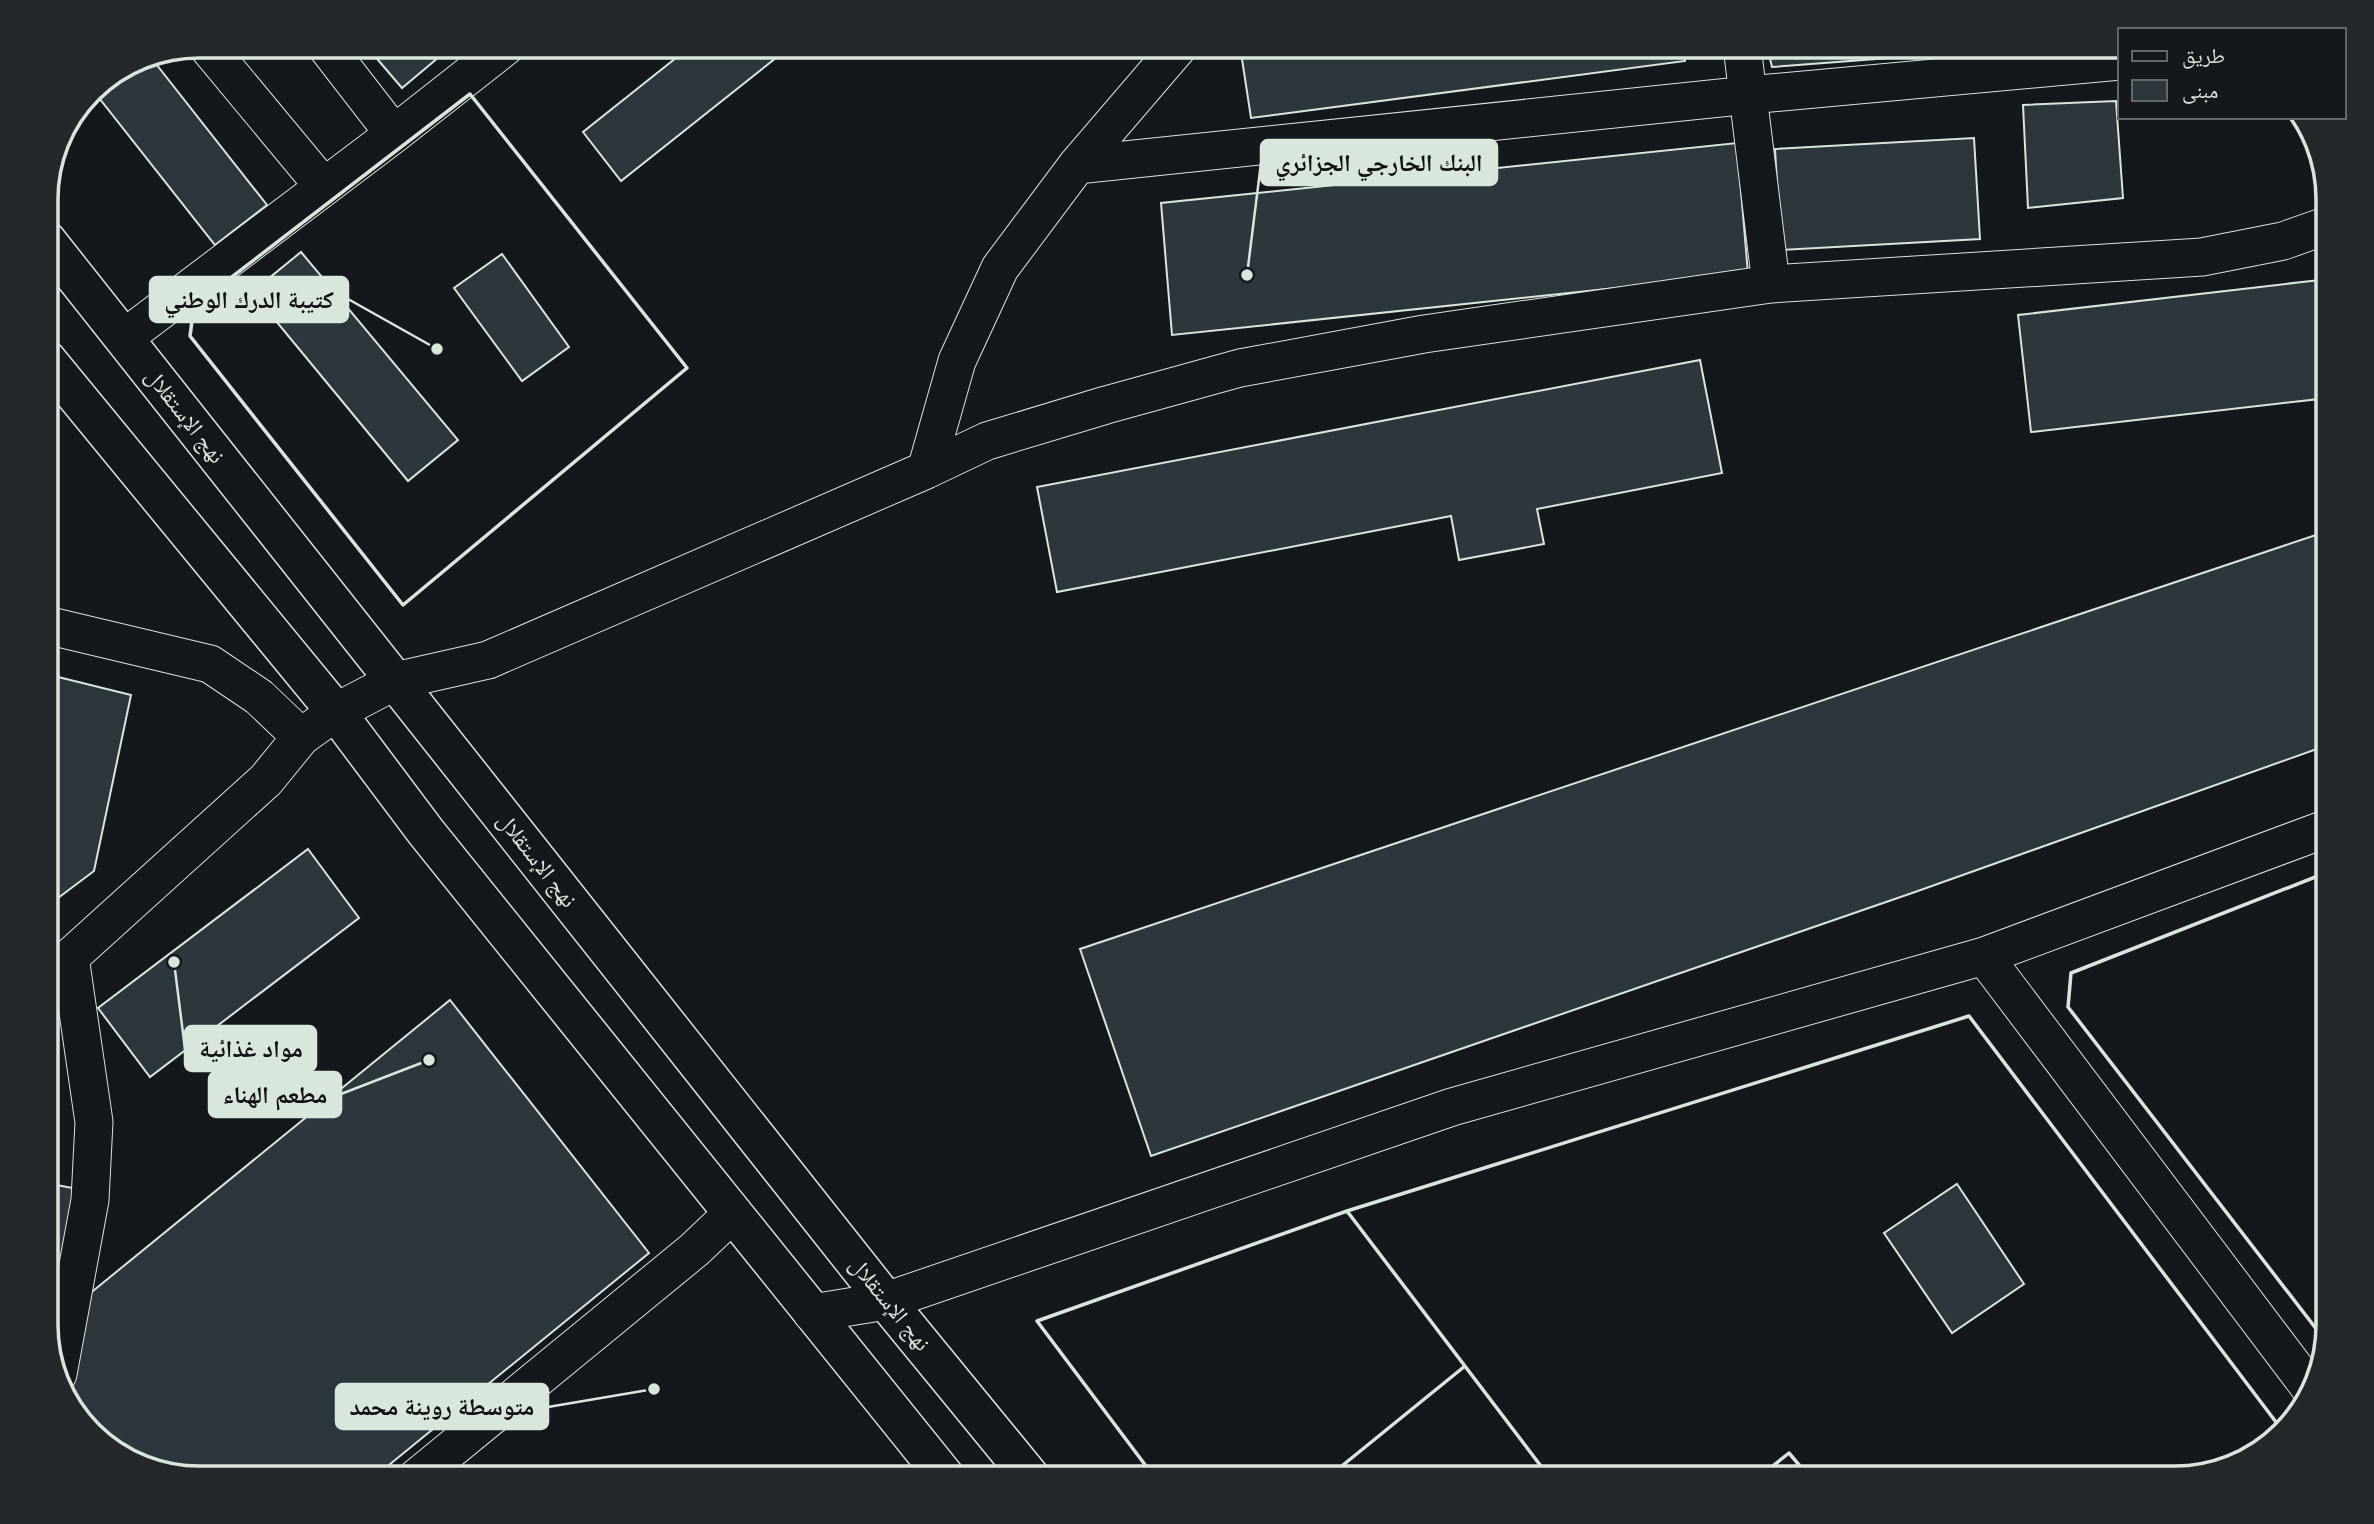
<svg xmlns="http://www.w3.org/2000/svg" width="2374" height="1524" font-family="Karla,'Noto Naskh Arabic',sans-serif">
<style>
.building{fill:#2c363c;stroke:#d8e6dc;stroke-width:2}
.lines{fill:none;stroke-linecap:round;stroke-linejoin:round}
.street-casing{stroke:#d8e6dc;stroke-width:39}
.primary-casing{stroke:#d8e6dc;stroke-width:41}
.street{stroke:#14181c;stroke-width:37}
.primary{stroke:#14181c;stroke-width:38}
.wall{stroke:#d8e6dc;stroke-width:3.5}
.labels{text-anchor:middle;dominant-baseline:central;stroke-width:5;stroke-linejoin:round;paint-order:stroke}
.street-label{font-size:23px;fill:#d8e6dc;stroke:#14181c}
.rim{fill:none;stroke:#d8e6dc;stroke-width:3.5}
.leader{fill:none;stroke:#d8e6dc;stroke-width:2.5}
.callout-dot{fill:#d8e6dc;stroke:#14181c;stroke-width:2.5}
.callout{fill:#d8e6dc;stroke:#d8e6dc;stroke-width:2.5}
.callout-label{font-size:24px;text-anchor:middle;font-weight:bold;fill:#111}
</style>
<rect width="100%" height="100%" fill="#14181c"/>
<path class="building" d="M 366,46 L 439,46 L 445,52 L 402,88 Z
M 691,46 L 791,46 L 621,181 L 583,132 Z
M 1240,46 L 1684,46 L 1685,61 L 1251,118 Z
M 1767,46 L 2048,46 L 1772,67 Z
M 149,55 L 267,205 L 215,245 L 92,89 L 140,57 Z
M 2116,101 L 2123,198 L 2028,208 L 2023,105 Z
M 1974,138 L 1980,239 L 1781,250 L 1775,149 Z
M 1737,143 L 1748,274 L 1172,335 L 1161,203 Z
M 301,252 L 458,440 L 408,481 L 252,292 Z
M 502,254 L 569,347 L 522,381 L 454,288 Z
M 2328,279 L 2328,398 L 2031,432 L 2018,315 Z
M 1700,360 L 1722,473 L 1537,509 L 1544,544 L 1459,560 L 1451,516 L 1057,592 L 1037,487 Z
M 2328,531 L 2328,745 L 1915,892 L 1151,1156 L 1080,949 Z
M 46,674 L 131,695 L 94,871 L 46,907 Z
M 308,849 L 359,918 L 150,1077 L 98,1008 Z
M 450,1000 L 649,1253 L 373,1478 L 199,1478 L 114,1453 L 66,1401 L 88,1295 Z
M 46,1183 L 78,1189 L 49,1346 L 46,1335 Z
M 1957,1184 L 2024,1284 L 1952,1333 L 1884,1233 Z"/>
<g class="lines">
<g class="street-casing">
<path id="street" d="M 207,46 L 324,187
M 326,46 L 394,134
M 1742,46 L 1771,284
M 1077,165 L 1749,95 L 2120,61
M 124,338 L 394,134 L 506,46
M 926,470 L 957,361 L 1000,268 L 1077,165 L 1179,46
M 46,625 L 210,664 L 259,697 L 301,737
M 1984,956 L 2310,1388
M 46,979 L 266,780 L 301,737 L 336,712 L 395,681 L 488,660 L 926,470 L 987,441 L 1106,405 L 1240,368 L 1424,334 L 1771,284 L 2202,257 L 2283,241 L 2328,225
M 812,1313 L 886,1301 L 1452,1107 L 1984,956 L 2328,828
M 58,1374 L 90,1200 L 94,1122 L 70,957
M 416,1478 L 694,1250 L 732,1214"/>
</g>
<g class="primary-casing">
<path id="primary" d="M 46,240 L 886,1301 L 1031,1478
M 46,359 L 336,712 L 426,832 L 946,1478"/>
</g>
<use href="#street" class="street"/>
<use href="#primary" class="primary"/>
<path class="wall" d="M 470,94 L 687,368 L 403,605 L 190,336 L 194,306 Z
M 2324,1339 L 2068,1007 L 2071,973 L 2328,872
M 1155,1478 L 1037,1321 L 1347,1211 L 1348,1213
M 1327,1478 L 1465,1366
M 1550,1478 L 1347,1211 L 1969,1016 L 2282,1430
M 1758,1478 L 1789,1453 L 1810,1478"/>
</g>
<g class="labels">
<g class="street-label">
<text transform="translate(185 416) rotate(52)">نهج الإستقلال</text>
<text transform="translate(537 860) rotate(52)">نهج الإستقلال</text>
<text transform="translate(890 1304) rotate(51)">نهج الإستقلال</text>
</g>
</g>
<path d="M0 0H2374V1524H0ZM199 58H2175A141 141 0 0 1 2316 199V1325A141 141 0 0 1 2175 1466H199A141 141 0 0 1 58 1325V199A141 141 0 0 1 199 58Z" fill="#24282b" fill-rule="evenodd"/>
<path class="rim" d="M199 58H2175A141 141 0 0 1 2316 199V1325A141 141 0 0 1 2175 1466H199A141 141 0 0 1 58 1325V199A141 141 0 0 1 199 58Z"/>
<path class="leader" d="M1247 275L1261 163M437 349L348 299M174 962L185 1049M429 1060L341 1094M654 1389L548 1407"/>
<g class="callout-dot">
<circle cx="1247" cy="275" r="7"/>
<circle cx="437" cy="349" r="7"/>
<circle cx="174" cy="962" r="7"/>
<circle cx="429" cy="1060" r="7"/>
<circle cx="654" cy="1389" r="7"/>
</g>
<g class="callout">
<rect x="1261" y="140" width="236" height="45" rx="7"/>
<rect x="150" y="277" width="198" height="45" rx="7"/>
<rect x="185" y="1026" width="131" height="45" rx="7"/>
<rect x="209" y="1072" width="132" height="45" rx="7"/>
<rect x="336" y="1384" width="212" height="45" rx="7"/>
</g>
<g class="callout-label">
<text x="1379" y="171">البنك الخارجي الجزائري</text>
<text x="249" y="308">كتيبة الدرك الوطني</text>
<text x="251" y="1057">مواد غذائية</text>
<text x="275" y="1103">مطعم الهناء</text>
<text x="442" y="1415">متوسطة روينة محمد</text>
</g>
<rect x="2118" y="28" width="228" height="91" fill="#14181c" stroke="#626a69" stroke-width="2"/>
<rect x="2132" y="51" width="35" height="10" fill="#14181c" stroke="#626a69" stroke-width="2"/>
<text x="2182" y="63" font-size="21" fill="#d8e6dc">طريق</text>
<rect x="2132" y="80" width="35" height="21" fill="#2c363c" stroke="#626a69" stroke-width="2"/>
<text x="2182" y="98" font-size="21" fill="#d8e6dc">مبنى</text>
</svg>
